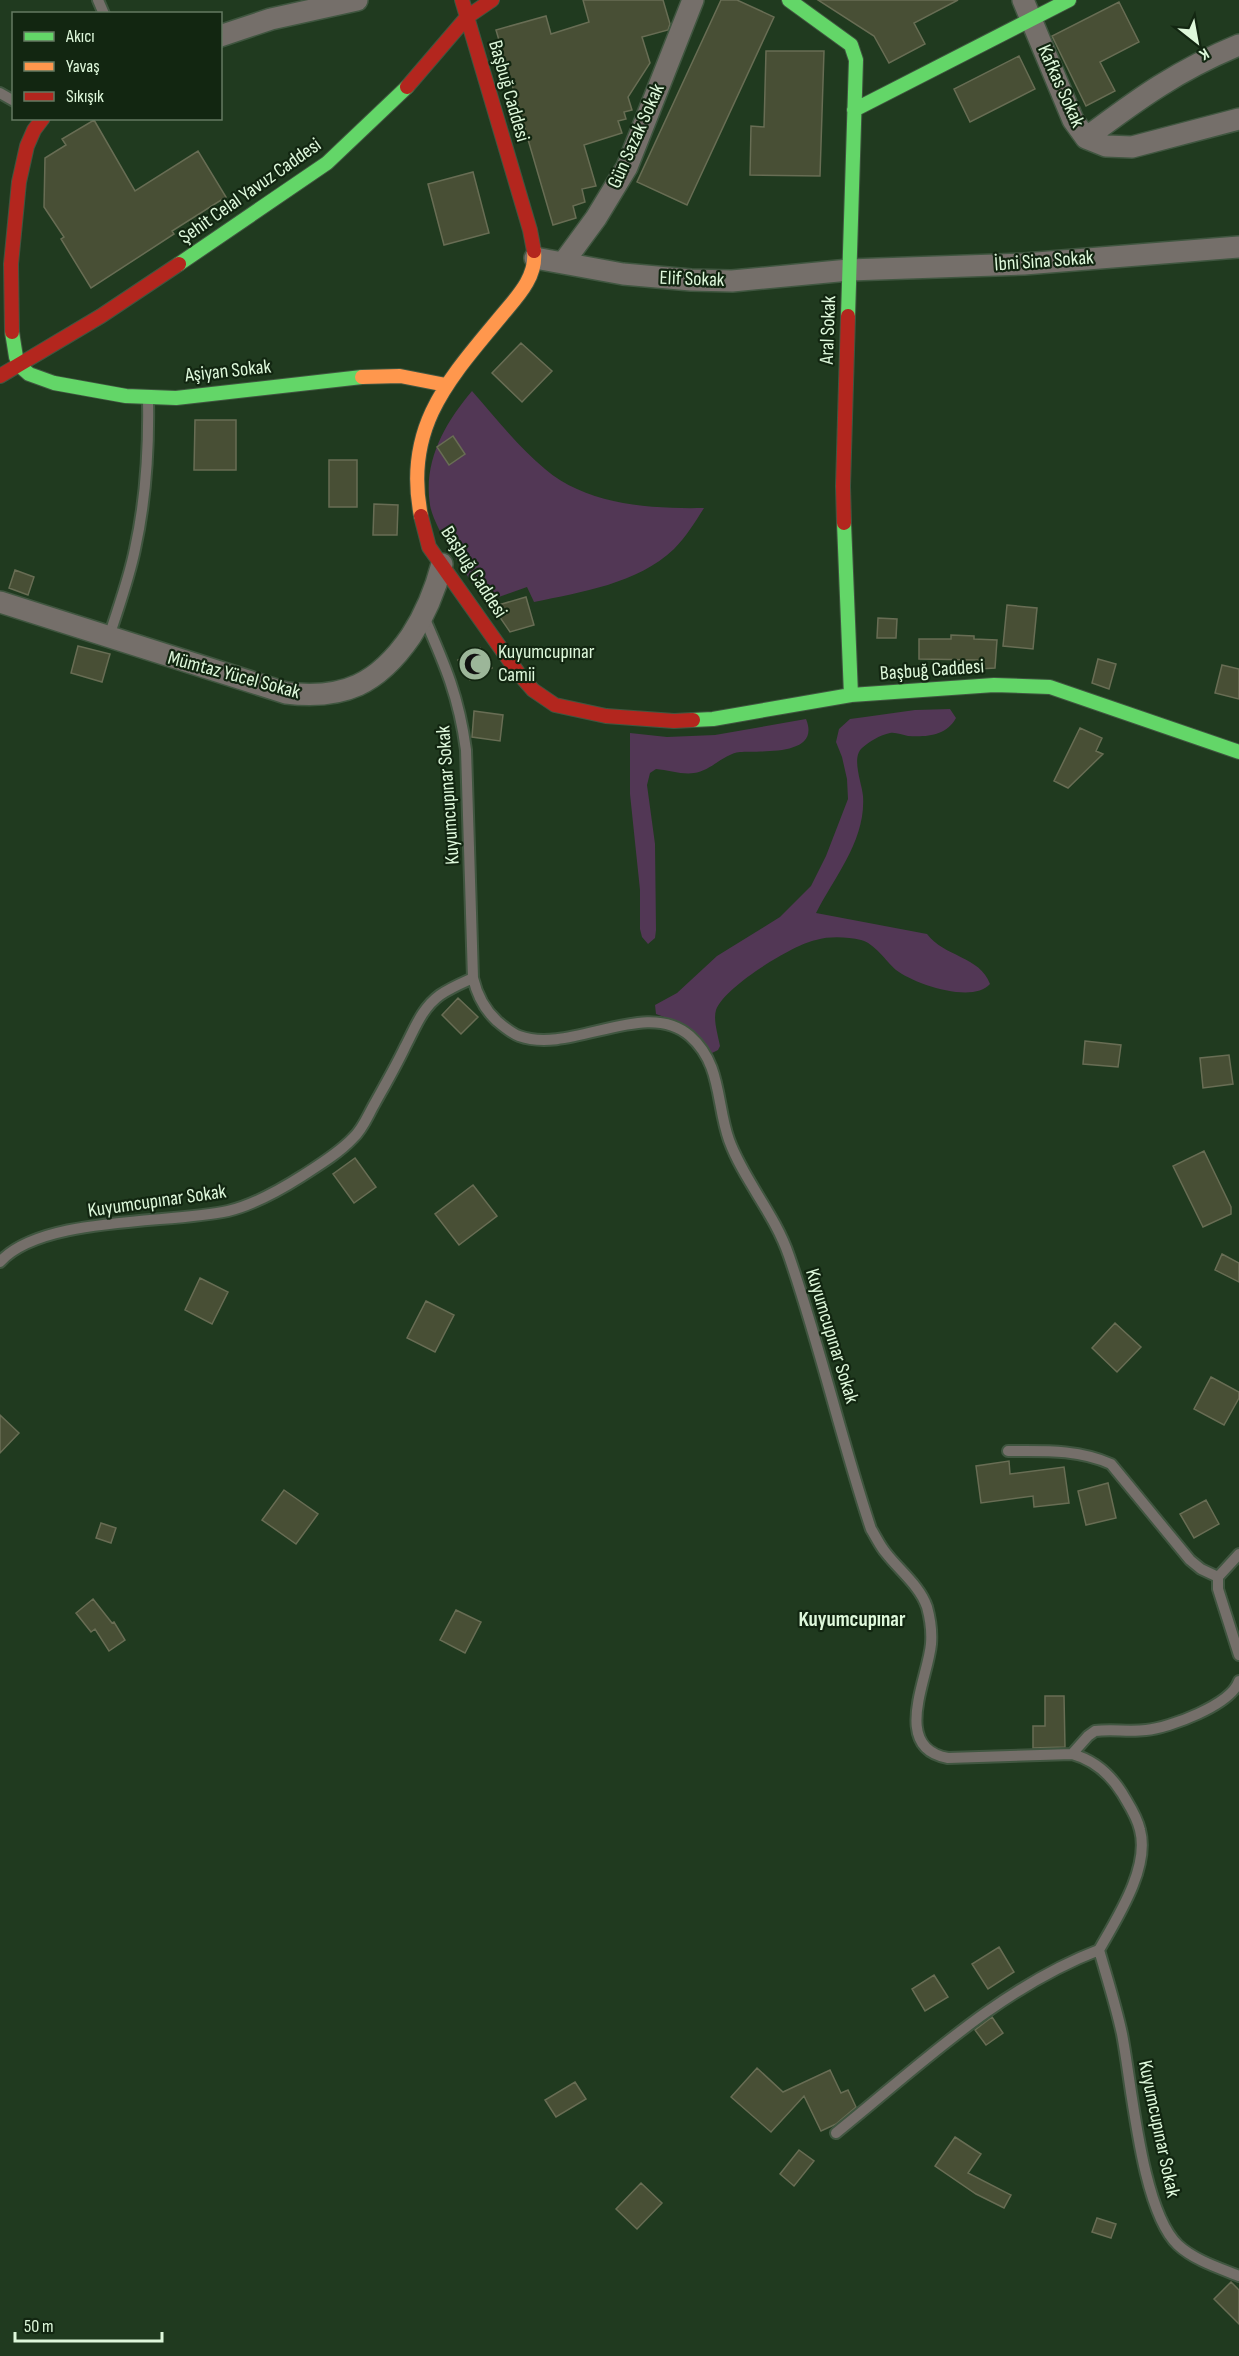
<svg xmlns="http://www.w3.org/2000/svg" width="1239" height="2356" font-family="'Sofia Sans Condensed',sans-serif">
<style>
.green{fill:#523755}
.building{fill:#484f35;stroke:#686d54;stroke-width:1.5}
.lines{fill:none;stroke-linecap:round;stroke-linejoin:round}
.lane-casing{stroke:#405640;stroke-width:14}
.street-casing{stroke:#405640;stroke-width:24}
.fast-casing{stroke:#405640;stroke-width:16}
.slow-casing{stroke:#405640;stroke-width:16}
.jam-casing{stroke:#405640;stroke-width:16}
.lane{stroke:#756f6a;stroke-width:10}
.street{stroke:#756f6a;stroke-width:21}
.fast{stroke:#63d668;stroke-width:14}
.slow{stroke:#ff974d;stroke-width:14}
.jam{stroke:#b3261e;stroke-width:14}
.labels{text-anchor:middle;dominant-baseline:central;stroke-width:4.5;stroke-linejoin:round;paint-order:stroke}
.street-label{font-size:20px;fill:#def8db;stroke:#122611}
.poi-label{font-size:20px;fill:#def8db;stroke:#122611;text-anchor:start}
.neighbourhood-label{font-size:21px;font-weight:bold;fill:#def8db;stroke:#122611}
</style>
<rect width="100%" height="100%" fill="#203a1f"/>
<path class="green" d="M 472,391 C 495,417 518,447 545,469 C 587,505 651,509 704,508 C 695,522 686,537 674,549 C 637,584 581,592 534,602 L 527,587 L 485,602 C 470,579 434,530 430,505 C 423,461 445,423 472,391 Z
M 950,709 L 956,718 C 946,736 927,737 908,736 C 902,735 896,732 890,733 C 880,735 870,741 862,748 C 851,758 862,783 863,796 C 866,840 835,876 816,913 L 927,934 C 944,957 980,956 990,984 C 973,1004 914,984 896,970 C 886,961 874,943 861,940 C 847,937 830,936 816,940 C 792,945 724,987 716,1010 C 713,1020 718,1035 720,1046 L 718,1050 L 712,1053 C 692,1027 685,1025 656,1014 L 655,1005 L 677,993 L 717,956 L 780,917 L 811,886 L 826,856 L 848,799 L 847,779 L 842,757 L 836,742 L 839,729 L 850,719 L 865,717 L 915,710 Z
M 806,719 C 822,758 757,750 740,752 C 723,754 711,771 694,773 C 683,775 668,770 656,769 L 650,773 L 647,785 L 655,844 L 656,930 L 655,938 L 648,944 L 642,937 L 640,929 L 640,890 L 630,794 L 630,733 L 667,737 L 715,735 Z"/>
<path class="building" d="M 583,0 L 663,0 L 670,24 L 668,30 L 642,37 L 650,63 L 628,97 L 632,110 L 624,112 L 626,119 L 618,121 L 622,133 L 584,145 L 596,186 L 582,189 L 585,202 L 573,206 L 576,218 L 553,225 L 496,30 L 546,16 L 551,34 L 589,22 Z
M 721,0 L 737,0 L 774,17 L 687,205 L 637,182 Z
M 818,0 L 958,0 L 914,23 L 925,44 L 889,63 L 874,36 Z
M 1119,2 L 1139,42 L 1100,62 L 1115,91 L 1086,106 L 1052,36 Z
M 766,51 L 824,51 L 820,176 L 750,175 L 751,126 L 764,127 Z
M 1019,56 L 1035,89 L 970,122 L 954,89 Z
M 94,120 L 135,191 L 198,151 L 226,197 L 172,231 L 174,234 L 91,288 L 61,239 L 64,237 L 44,207 L 45,158 L 66,145 L 62,139 Z
M 473,172 L 489,233 L 444,245 L 428,184 Z
M 521,343 L 552,371 L 522,402 L 492,373 Z
M 195,420 L 236,420 L 236,470 L 194,470 Z
M 453,436 L 465,454 L 449,465 L 437,447 Z
M 329,460 L 357,460 L 357,507 L 329,507 Z
M 374,504 L 398,505 L 397,535 L 373,535 Z
M 15,570 L 34,577 L 28,595 L 9,588 Z
M 526,597 L 534,625 L 510,632 L 497,613 L 495,606 Z
M 1007,605 L 1037,608 L 1033,649 L 1003,646 Z
M 878,618 L 897,619 L 896,638 L 877,638 Z
M 951,635 L 974,636 L 974,639 L 997,640 L 995,668 L 979,669 L 979,660 L 919,659 L 919,639 L 951,639 Z
M 78,646 L 110,654 L 102,682 L 71,673 Z
M 480,648 L 492,668 L 470,680 L 458,660 Z
M 1098,659 L 1116,664 L 1109,689 L 1092,683 Z
M 1222,665 L 1239,669 L 1239,699 L 1215,693 Z
M 474,711 L 503,715 L 500,741 L 472,737 Z
M 1080,728 L 1102,738 L 1096,751 L 1103,754 L 1068,788 L 1054,781 Z
M 458,998 L 478,1017 L 461,1034 L 442,1015 Z
M 1085,1041 L 1121,1045 L 1118,1067 L 1083,1064 Z
M 1229,1055 L 1233,1084 L 1203,1088 L 1200,1058 Z
M 1204,1151 L 1231,1207 L 1231,1214 L 1203,1227 L 1173,1166 Z
M 355,1158 L 376,1187 L 354,1203 L 333,1174 Z
M 473,1185 L 497,1216 L 459,1245 L 435,1214 Z
M 1222,1254 L 1239,1263 L 1239,1282 L 1215,1270 Z
M 200,1278 L 228,1292 L 212,1324 L 185,1310 Z
M 426,1301 L 454,1315 L 435,1352 L 407,1338 Z
M 1115,1323 L 1141,1347 L 1117,1372 L 1092,1348 Z
M 1211,1377 L 1239,1392 L 1239,1398 L 1224,1425 L 1194,1409 Z
M 0,1415 L 19,1433 L 0,1453 Z
M 1009,1461 L 1010,1474 L 1064,1467 L 1069,1503 L 1034,1507 L 1033,1496 L 981,1503 L 976,1466 Z
M 1108,1483 L 1116,1518 L 1086,1525 L 1078,1491 Z
M 284,1490 L 318,1514 L 296,1544 L 262,1520 Z
M 1206,1500 L 1219,1524 L 1194,1538 L 1180,1514 Z
M 101,1523 L 116,1528 L 111,1543 L 96,1538 Z
M 93,1599 L 112,1623 L 114,1622 L 125,1640 L 109,1651 L 95,1629 L 91,1632 L 76,1613 Z
M 456,1610 L 481,1622 L 465,1653 L 440,1640 Z
M 1045,1696 L 1064,1696 L 1065,1747 L 1033,1748 L 1033,1726 L 1045,1726 Z
M 999,1947 L 1014,1972 L 988,1989 L 972,1964 Z
M 934,1975 L 948,1997 L 925,2011 L 912,1989 Z
M 992,2017 L 1003,2033 L 986,2045 L 975,2030 Z
M 757,2068 L 783,2092 L 830,2070 L 841,2093 L 848,2090 L 856,2107 L 836,2124 L 821,2131 L 804,2096 L 771,2132 L 731,2097 Z
M 575,2082 L 586,2099 L 556,2117 L 545,2100 Z
M 955,2137 L 981,2154 L 968,2173 L 1011,2195 L 1004,2208 L 976,2194 L 935,2166 Z
M 799,2150 L 814,2161 L 794,2186 L 780,2174 Z
M 641,2183 L 662,2203 L 637,2229 L 616,2209 Z
M 1097,2218 L 1116,2224 L 1111,2238 L 1092,2232 Z
M 1231,2282 L 1239,2290 L 1239,2324 L 1214,2299 Z"/>
<g class="lines">
<g class="lane-casing">
<path id="lane" d="M 98,0 L 104,14
M 0,93 L 14,101
M 424,617 C 445,665 459,697 466,750 L 473,978 C 477,995 484,1009 497,1021 C 504,1027 511,1033 519,1036 C 571,1055 646,997 690,1036 C 722,1064 716,1104 729,1140 C 744,1181 775,1214 789,1256 C 820,1346 841,1439 871,1529 C 876,1537 880,1546 886,1553 C 899,1570 920,1586 927,1607 C 930,1618 932,1632 931,1644 C 928,1679 891,1748 948,1758 L 1072,1754 C 1094,1760 1110,1774 1122,1793 C 1129,1805 1137,1816 1140,1830 C 1150,1868 1117,1918 1099,1950 C 1107,1978 1116,2006 1122,2034 C 1132,2085 1141,2210 1178,2245 C 1194,2260 1219,2268 1239,2276
M 109,637 C 118,608 129,579 135,549 C 146,499 149,450 148,399
M 0,1262 C 41,1216 169,1224 228,1211 C 253,1205 280,1190 302,1176 C 319,1165 339,1153 353,1138 C 363,1129 368,1115 375,1103 C 385,1085 396,1066 405,1047 C 415,1028 422,1008 440,995 C 450,988 462,983 473,978
M 1008,1451 C 1043,1451 1078,1449 1111,1464 L 1190,1560 L 1201,1569 L 1218,1577
M 1239,1554 L 1218,1577 L 1218,1589 L 1239,1655
M 1072,1754 L 1088,1736 L 1095,1731 C 1112,1729 1129,1732 1146,1730 C 1169,1728 1231,1705 1239,1681
M 836,2133 C 918,2067 999,1988 1099,1950"/>
</g>
<g class="street-casing">
<path id="street" d="M 1023,0 L 1073,120 L 1086,138 L 1106,146 L 1132,147 L 1239,119
M 220,36 L 271,19 L 357,0
M 1086,138 C 1138,99 1178,70 1239,45
M 535,258 L 623,274 L 691,280 L 732,281 L 849,270 L 1024,264 L 1239,247
M 563,263 L 596,218 L 627,167 L 693,0
M 0,602 L 286,693 C 344,700 378,684 411,636 C 426,613 435,591 442,564"/>
</g>
<g class="fast-casing">
<path id="fast" d="M 789,0 L 851,45 L 856,60 L 848,316
M 854,110 L 1069,0
M 179,264 L 327,163 L 407,87
M 12,332 L 16,357 L 20,366 L 29,374 L 54,383 L 126,396 L 176,398 L 362,377
M 844,523 L 851,695
M 693,720 L 713,719 L 851,695 L 994,685 L 1050,687 L 1239,752"/>
</g>
<g class="slow-casing">
<path id="slow" d="M 362,377 L 400,376 L 446,385
M 421,516 C 403,427 449,379 502,315 C 517,297 537,277 534,251"/>
</g>
<g class="jam-casing">
<path id="jam" d="M 462,0 L 530,230 L 534,251
M 407,87 L 467,17 L 492,0
M 12,332 L 11,264 L 19,182 L 27,146 L 34,130 L 43,118
M 0,376 L 101,316 L 179,264
M 421,516 L 429,547 L 519,674 L 533,690 L 555,705 L 606,716 L 674,721 L 693,720
M 844,523 L 843,486 L 848,316"/>
</g>
<use href="#lane" class="lane"/>
<use href="#street" class="street"/>
<use href="#fast" class="fast"/>
<use href="#slow" class="slow"/>
<use href="#jam" class="jam"/>
</g>
<defs>
<g id="mosque-disc" transform="scale(1.725)"><circle r="9.5" fill="#9cb699" stroke="#122611"/><path d="M3.5-4.9A6 6 0 1 0 3.5 4.9A5 5 0 1 1 3.5-4.9Z" fill="#111"/></g>
</defs>
<g fill-rule="evenodd">
<use href="#mosque-disc" x="475" y="664"/>
</g>
<g class="labels">
<g class="street-label">
<text transform="translate(1061 86) rotate(66)">Kafkas Sokak</text>
<text transform="translate(509 91) rotate(74)">Başbuğ Caddesi</text>
<text transform="translate(636 136) rotate(-66)">Gün Sazak Sokak</text>
<text transform="translate(250 191) rotate(-35)">Şehit Celal Yavuz Caddesi</text>
<text transform="translate(1044 261) rotate(-4)">İbni Sina Sokak</text>
<text transform="translate(692 279) rotate(2)">Elif Sokak</text>
<text transform="translate(828 330) rotate(-88)">Aral Sokak</text>
<text transform="translate(228 371) rotate(-6)">Aşiyan Sokak</text>
<text transform="translate(474 572) rotate(57)">Başbuğ Caddesi</text>
<text transform="translate(932 670) rotate(-4)">Başbuğ Caddesi</text>
<text transform="translate(234 675) rotate(15)">Mümtaz Yücel Sokak</text>
<text transform="translate(448 795) rotate(-94)">Kuyumcupınar Sokak</text>
<text transform="translate(157 1201) rotate(-8)">Kuyumcupınar Sokak</text>
<text transform="translate(832 1336) rotate(73)">Kuyumcupınar Sokak</text>
<text transform="translate(1159 2129) rotate(78)">Kuyumcupınar Sokak</text>
</g>
<g class="poi-label">
<text x="498" y="652">Kuyumcupınar<tspan x="498" dy="23">Camii</tspan></text>
</g>
<g class="neighbourhood-label">
<text x="852" y="1619">Kuyumcupınar</text>
</g>
</g>
<rect x="12" y="12" width="210" height="108" fill="#122611" stroke="#647a62" stroke-width="1.5"/>
<rect x="24" y="32" width="30" height="9" fill="#63d668" stroke="#647a62" stroke-width="1.5"/>
<text x="66" y="42" font-size="18" fill="#def8db">Akıcı</text>
<rect x="24" y="62" width="30" height="9" fill="#ff974d" stroke="#647a62" stroke-width="1.5"/>
<text x="66" y="72" font-size="18" fill="#def8db">Yavaş</text>
<rect x="24" y="92" width="30" height="9" fill="#b3261e" stroke="#647a62" stroke-width="1.5"/>
<text x="66" y="102" font-size="18" fill="#def8db">Sıkışık</text>
<g transform="translate(1197 42) rotate(149)" stroke="#122611" stroke-width="4.5" paint-order="stroke">
<path d="M0-4.5L10 22L0 15L-10 22Z" fill="#def8db"/>
<text y="-9" font-size="16" font-weight="bold" text-anchor="middle" fill="#def8db">K</text>
</g>
<path d="M15 2332v9h147v-9" fill="none" stroke="#def8db" stroke-width="3"/>
<text x="24" y="2332" font-size="18" fill="#def8db" stroke="#122611" stroke-width="4.5" paint-order="stroke">50 m</text>
</svg>
